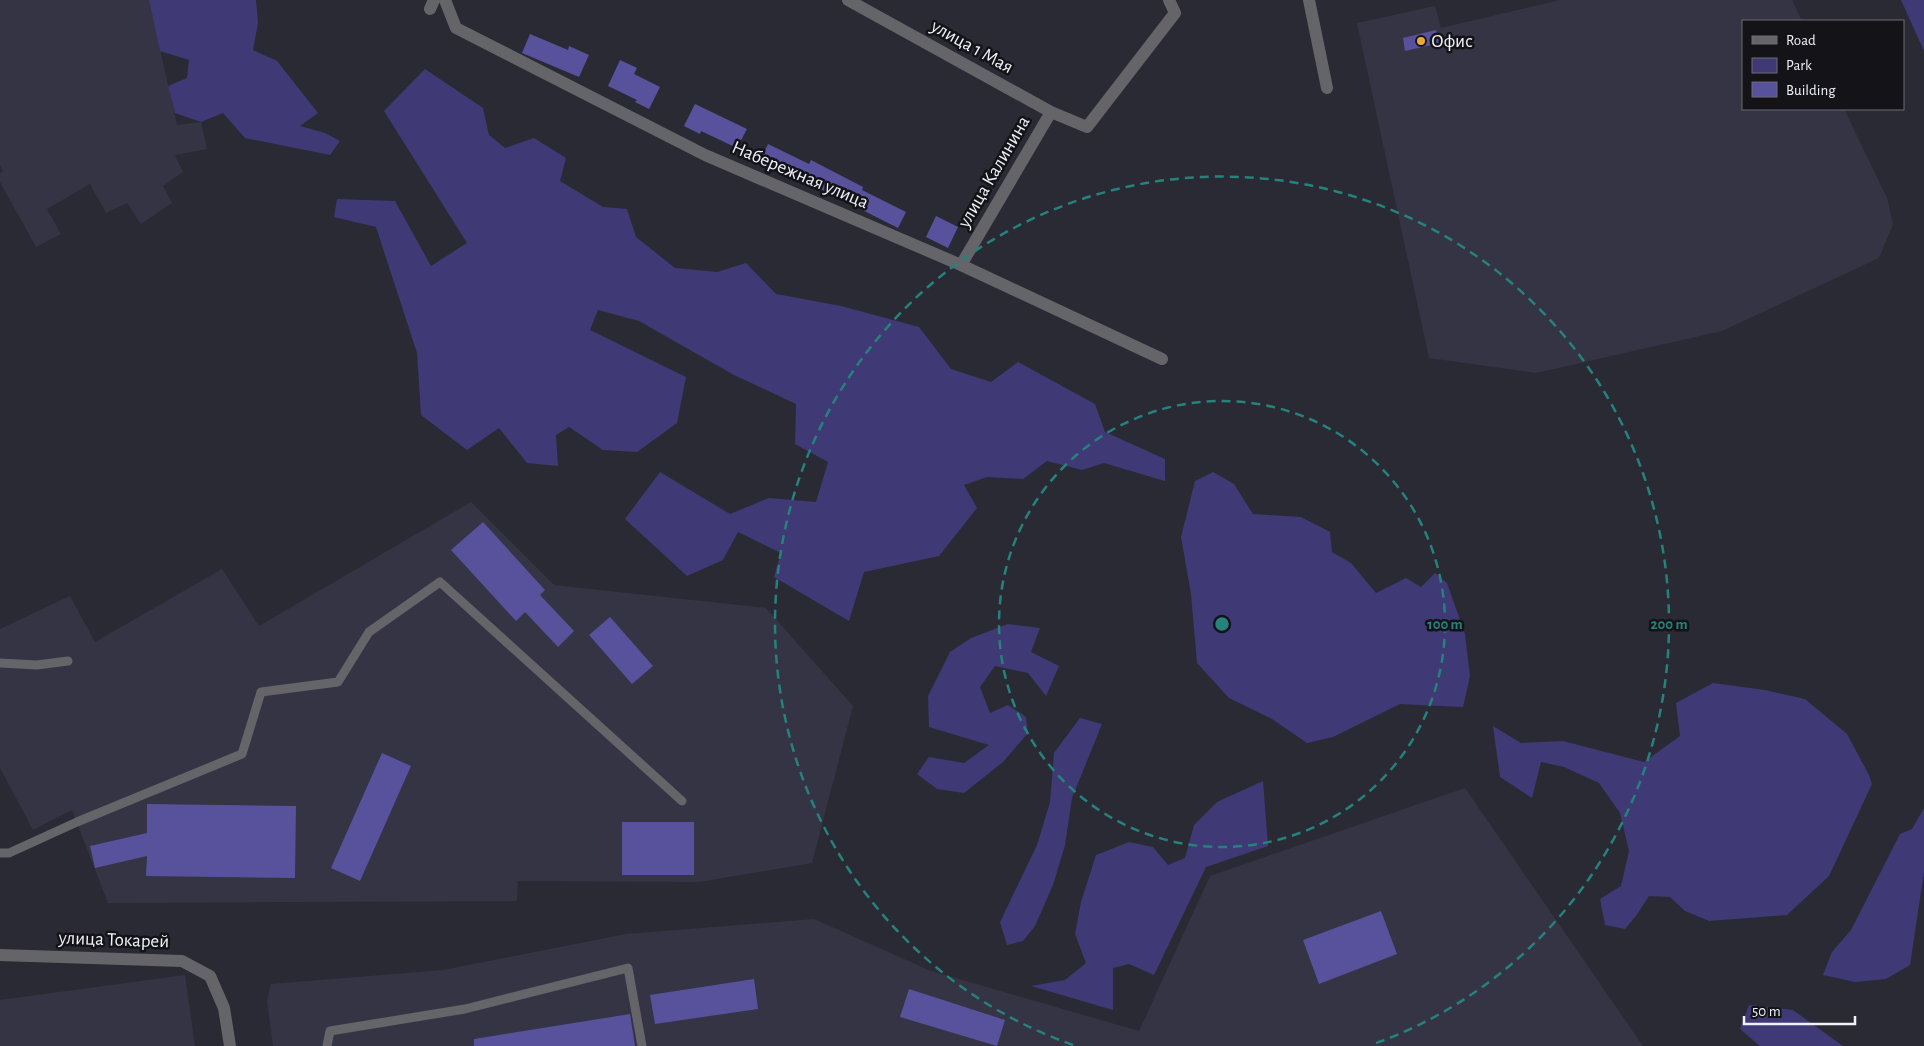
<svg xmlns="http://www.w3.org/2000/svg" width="1924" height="1046" font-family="'Alegreya Sans',sans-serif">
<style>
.built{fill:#343445}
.green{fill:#3f3976}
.building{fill:#58529d}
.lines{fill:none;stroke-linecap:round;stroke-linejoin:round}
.service{stroke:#646469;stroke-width:9}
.minor{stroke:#646469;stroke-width:12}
.ring{fill:none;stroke:#26827c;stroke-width:2.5;stroke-dasharray:9 6}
.poi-dot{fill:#eca93b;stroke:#131318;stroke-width:2}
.labels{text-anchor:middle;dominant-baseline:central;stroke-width:5;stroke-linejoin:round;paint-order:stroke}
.poi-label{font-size:19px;fill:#f1f1f8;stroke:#131318;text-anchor:start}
.street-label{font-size:19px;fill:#f1f1f8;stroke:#131318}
.centre{fill:#26827c;stroke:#131318;stroke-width:2.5}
.ring-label{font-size:15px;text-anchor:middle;font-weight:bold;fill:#26827c;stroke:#131318;stroke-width:5;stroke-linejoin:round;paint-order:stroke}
</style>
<rect width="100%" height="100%" fill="#2a2a35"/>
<path class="built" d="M 0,0 L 149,0 L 177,125 L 201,122 L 207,149 L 175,155 L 183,172 L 163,186 L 172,203 L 141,224 L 127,203 L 106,213 L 90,184 L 47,209 L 61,234 L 36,247 L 0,182 L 0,173 L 3,171 L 0,165 Z
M 1560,0 L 1792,0 L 1802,21 L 1743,21 L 1743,109 L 1844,109 L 1887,198 L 1893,224 L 1879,258 L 1722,331 L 1536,373 L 1429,358 L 1357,23 L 1435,6 L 1441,28 Z
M 471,502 L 554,585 L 766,608 L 853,706 L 812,863 L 699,882 L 518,881 L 517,901 L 108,903 L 72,810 L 33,830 L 0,768 L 0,629 L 70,596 L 95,642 L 222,569 L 259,626 Z
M 1465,788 L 1643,1046 L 273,1046 L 267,1001 L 271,984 L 443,970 L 626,934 L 814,919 L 931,971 L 1139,1031 L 1210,876 Z
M 185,975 L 195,1046 L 0,1046 L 0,1000 Z"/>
<path class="green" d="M 149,0 L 256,0 L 258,23 L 253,50 L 277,61 L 318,113 L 300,126 L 325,133 L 340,141 L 330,155 L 245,138 L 223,113 L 201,122 L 175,113 L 168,86 L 187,78 L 189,60 L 160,51 Z
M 1901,0 L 1924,0 L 1924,51 Z
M 425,69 L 483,108 L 489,135 L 505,148 L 534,138 L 566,158 L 560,181 L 603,207 L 627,209 L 636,237 L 675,268 L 717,272 L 746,263 L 776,294 L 841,306 L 919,327 L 951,369 L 991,382 L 1018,362 L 1095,404 L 1105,432 L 1165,459 L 1165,481 L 1104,463 L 1082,470 L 1047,461 L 1023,479 L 987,477 L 964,485 L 977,508 L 939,556 L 864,572 L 849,621 L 774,577 L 781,553 L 738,532 L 723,560 L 687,576 L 625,519 L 660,472 L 730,514 L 769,498 L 816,502 L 828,462 L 795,444 L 796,404 L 734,375 L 639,321 L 598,310 L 590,330 L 686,377 L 677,423 L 637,452 L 603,450 L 569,427 L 556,435 L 558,466 L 527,463 L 499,428 L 467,450 L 421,415 L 417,353 L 376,227 L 334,217 L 337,199 L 395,201 L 431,266 L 467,243 L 384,111 Z
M 1213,472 L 1234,484 L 1253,514 L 1301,517 L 1330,532 L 1332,552 L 1351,563 L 1376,593 L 1406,578 L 1421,587 L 1435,573 L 1447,583 L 1465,634 L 1470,676 L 1463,707 L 1400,704 L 1333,737 L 1307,743 L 1272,719 L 1229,698 L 1197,663 L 1191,594 L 1181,537 L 1195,481 Z
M 1008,624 L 1040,628 L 1031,652 L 1059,666 L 1046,696 L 1028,673 L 995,666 L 980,687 L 990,713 L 1008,705 L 1026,717 L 1028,733 L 1003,762 L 964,793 L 937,789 L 917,774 L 929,757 L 964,763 L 989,745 L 929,727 L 928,696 L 950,652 L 971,638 Z
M 1713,683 L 1765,690 L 1805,699 L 1847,734 L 1869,775 L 1872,784 L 1829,876 L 1787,915 L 1709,921 L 1685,911 L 1670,897 L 1649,896 L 1636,916 L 1625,929 L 1605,925 L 1600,899 L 1621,886 L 1629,851 L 1620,813 L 1599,783 L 1564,767 L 1541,762 L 1532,798 L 1500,777 L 1493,726 L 1521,743 L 1563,741 L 1644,762 L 1680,736 L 1676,703 Z
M 1080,718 L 1102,724 L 1072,798 L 1065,845 L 1053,885 L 1035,926 L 1023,941 L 1007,945 L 1000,922 L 1037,845 L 1050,802 L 1054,753 Z
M 1263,781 L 1268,846 L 1206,867 L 1154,975 L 1129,964 L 1113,968 L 1113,1010 L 1031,986 L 1065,980 L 1086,963 L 1075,934 L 1081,902 L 1096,855 L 1129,842 L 1153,847 L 1168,865 L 1185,858 L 1194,825 L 1217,802 Z
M 1924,808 L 1924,872 L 1910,965 L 1886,979 L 1855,982 L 1823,975 L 1832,952 L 1851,930 L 1900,834 L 1912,829 Z
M 1749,1005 L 1793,1010 L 1843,1046 L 1760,1046 L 1740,1029 Z"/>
<path class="building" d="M 1436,30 L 1440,43 L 1405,51 L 1403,38 Z
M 530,34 L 568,50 L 569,46 L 589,55 L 579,77 L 522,53 Z
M 620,60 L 637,68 L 634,74 L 660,87 L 649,109 L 635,102 L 637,100 L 608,86 Z
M 695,104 L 747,129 L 737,148 L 701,131 L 700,134 L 684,126 Z
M 768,144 L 809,164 L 811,160 L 863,187 L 862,190 L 906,212 L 898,228 L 761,159 Z
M 936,216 L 958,227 L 948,248 L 926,237 Z
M 483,522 L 545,590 L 540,595 L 574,631 L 558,647 L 525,612 L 516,621 L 451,550 Z
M 610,617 L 653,666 L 632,684 L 589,635 Z
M 382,753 L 411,766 L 360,881 L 331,868 Z
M 147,804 L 296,806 L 295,878 L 146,876 L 147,856 L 95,868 L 90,846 L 147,833 Z
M 622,822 L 694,822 L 694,875 L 622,875 Z
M 1381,911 L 1397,954 L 1319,984 L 1303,940 Z
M 754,979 L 758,1009 L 655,1024 L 650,995 Z
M 909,989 L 1005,1020 L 997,1046 L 900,1017 Z
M 630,1014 L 635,1046 L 474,1046 L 474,1039 Z"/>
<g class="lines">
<path class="service" d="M 0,663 L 37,665 L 68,661
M 0,853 L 9,853 L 77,822 L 242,754 L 261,692 L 338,682 L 369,632 L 440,582 L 682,801
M 327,1046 L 330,1031 L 465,1009 L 628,968 L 642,1046"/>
<path class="minor" d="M 445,0 L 456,28 L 705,155 L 961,265 L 1162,359
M 848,0 L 1051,112
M 1309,0 L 1327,88
M 430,9 L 434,0
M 961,265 L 1051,112 L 1087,127 L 1175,13 L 1169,0
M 0,955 L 182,961 L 210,976 L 224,1008 L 230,1046"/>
</g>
<g class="ring">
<circle cx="1222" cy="624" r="223"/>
<path d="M1073 1045A447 447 0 1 1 1371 1045"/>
</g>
<circle class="poi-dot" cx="1421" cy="41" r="5"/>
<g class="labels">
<g class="poi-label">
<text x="1431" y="41">Офис</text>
</g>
<g class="street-label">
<text transform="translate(972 47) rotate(29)">улица 1 Мая</text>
<text transform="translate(994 172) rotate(-60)">улица Калинина</text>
<text transform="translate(800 175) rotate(23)">Набережная улица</text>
<text transform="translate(114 940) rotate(2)">улица Токарей</text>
</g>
</g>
<circle cx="1222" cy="624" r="8" class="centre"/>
<g class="ring-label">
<text x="1445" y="629">100 m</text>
<text x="1669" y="629">200 m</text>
</g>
<rect x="1742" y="20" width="162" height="90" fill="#131318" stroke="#6c6c72"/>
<rect x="1752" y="36" width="25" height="8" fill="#646469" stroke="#6c6c72"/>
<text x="1786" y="45" font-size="15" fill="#f1f1f8">Road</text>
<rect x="1752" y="58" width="25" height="15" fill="#3f3976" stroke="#6c6c72"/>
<text x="1786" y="70" font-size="15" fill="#f1f1f8">Park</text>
<rect x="1752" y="82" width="25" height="15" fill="#58529d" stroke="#6c6c72"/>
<text x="1786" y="95" font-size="15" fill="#f1f1f8">Building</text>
<path d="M1744 1016v8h111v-8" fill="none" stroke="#f1f1f8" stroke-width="2.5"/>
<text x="1752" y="1016" font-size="15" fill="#f1f1f8" stroke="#131318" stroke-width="4" paint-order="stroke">50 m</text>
</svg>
